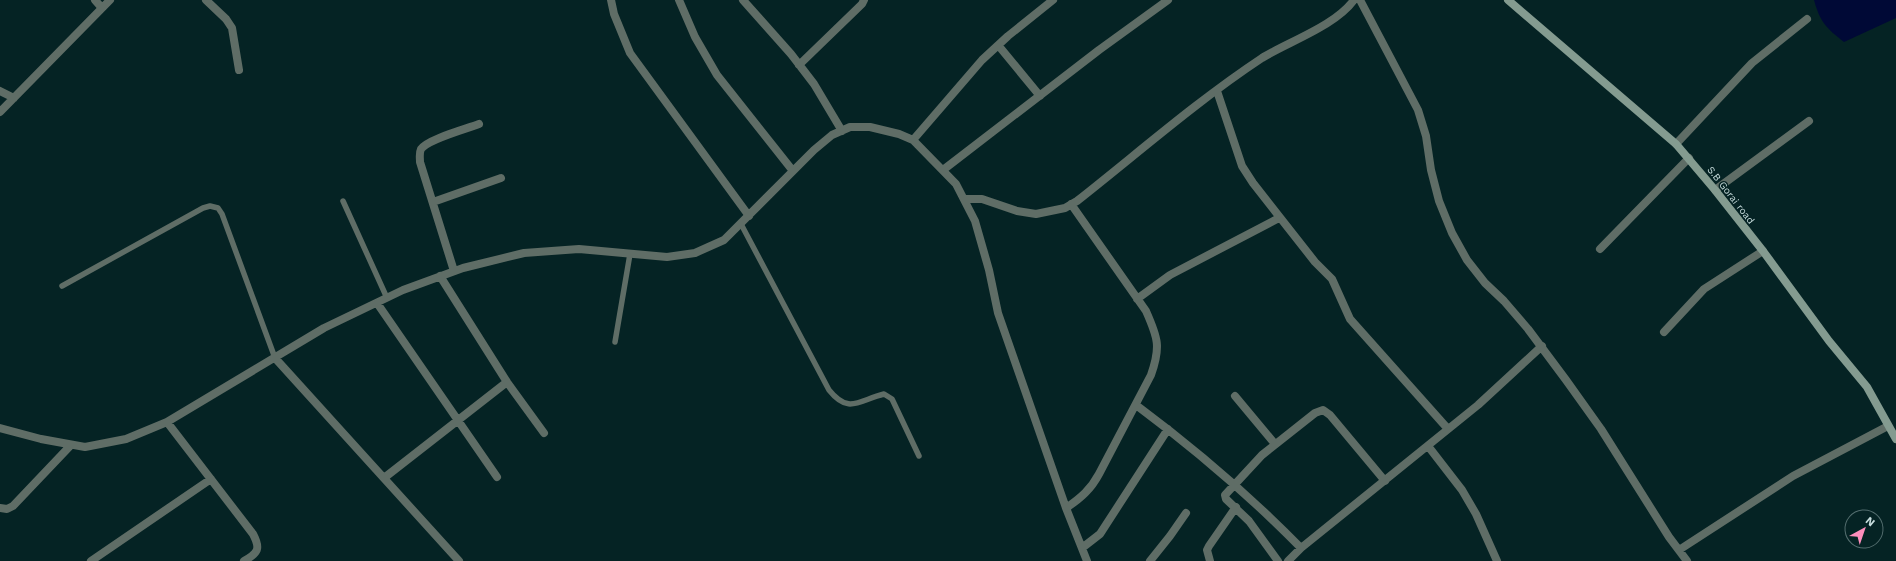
<svg xmlns="http://www.w3.org/2000/svg" width="1896" height="561" font-family="'Work Sans',sans-serif">
<style>
.water{fill:#000936}
.lines{fill:none;stroke-linecap:round;stroke-linejoin:round}
.lane{stroke:#5f6d66;stroke-width:5.5}
.street{stroke:#5f6d66;stroke-width:8}
.secondary{stroke:#849b90;stroke-width:8}
.labels{text-anchor:middle;dominant-baseline:central;stroke-width:3;stroke-linejoin:round;paint-order:stroke}
.street-label{font-size:10px;fill:#c8dddd;stroke:#052324}
</style>
<rect width="100%" height="100%" fill="#052324"/>
<path class="water" d="M 1814,0 L 1896,0 L 1896,18 L 1844,42 C 1826,28 1820,22 1814,0 Z"/>
<g class="lines">
<path class="lane" d="M 343,201 L 387,298
M 741,224 L 829,390 C 849,415 859,400 884,394 L 892,399 L 919,456
M 62,286 L 203,208 L 210,206 L 218,208 L 222,214 L 275,358
M 615,342 L 630,254"/>
<path class="street" d="M 95,0 L 102,8
M 206,0 L 226,19 L 232,28 L 239,70
M 611,0 L 614,14 L 630,53 L 749,216
M 679,0 L 695,37 L 717,75 L 793,171
M 743,0 L 791,54 L 814,84 L 842,131
M 1360,0 L 1418,110 L 1426,136 L 1431,170 L 1439,201 L 1452,233 L 1467,260 L 1485,283 L 1504,301 L 1528,329 L 1566,380 L 1601,429 L 1669,537 L 1687,561
M 998,45 L 1040,96
M 799,65 L 862,4 L 864,0
M 0,91 L 14,98
M 1217,91 L 1242,166 L 1253,183 L 1315,262 L 1332,279 L 1350,319 L 1448,429
M 0,112 L 110,0
M 913,140 L 982,60 L 1008,36 L 1053,0
M 1676,144 L 1752,63 L 1807,19
M 943,170 L 1099,50 L 1168,0
M 1715,190 L 1809,121
M 964,199 L 982,199 L 1017,211 L 1036,214 L 1065,208 L 1077,201 C 1138,153 1197,101 1262,58 C 1290,41 1335,26 1354,0
M 433,202 L 501,178
M 1600,249 L 1689,158
M 454,271 L 420,162 C 420,158 419,153 421,149 C 428,139 466,129 479,124
M 1137,299 L 1170,275 L 1279,218
M 377,303 L 497,477
M 1664,332 L 1704,289 L 1763,251
M 275,358 L 459,561
M 507,382 L 544,433
M 1235,396 L 1275,444
M 1136,405 C 1195,449 1250,496 1301,548 L 1478,405 L 1542,346
M 167,422 L 253,534 C 261,549 258,553 244,561
M 0,428 L 41,439 L 85,447 L 126,439 L 167,422 L 324,328 L 403,290 L 463,268 L 524,253 L 579,249 L 667,257 L 695,253 L 724,240 L 814,150 L 832,135 L 850,127 L 870,127 L 899,134 L 913,140 L 956,184 L 975,221 L 989,270 L 998,313 L 1066,508 L 1087,561
M 1428,446 L 1462,490 L 1476,514 L 1497,561
M 384,478 L 507,382 L 440,276
M 0,508 L 7,509 L 13,506 L 71,445
M 1066,508 C 1081,498 1091,489 1099,474 L 1151,375 C 1161,347 1158,338 1146,311 L 1071,204
M 1082,548 L 1100,534 L 1168,429
M 1679,550 L 1793,476 L 1888,426
M 91,561 L 211,479
M 1150,561 L 1170,536 L 1186,513
M 1210,561 L 1207,550 L 1209,546 L 1236,507
M 1278,561 L 1249,521 L 1226,499 L 1225,495 L 1262,455 L 1315,413 L 1323,410 L 1330,415 L 1385,481
M 1288,561 L 1301,548"/>
<path class="secondary" d="M 1508,0 L 1676,144 L 1715,190 L 1763,251 L 1829,341 L 1867,387 L 1896,439"/>
</g>
<g class="labels">
<g class="street-label">
<text transform="translate(1731 195) rotate(52)">S.B Gorai road</text>
</g>
</g>
<g transform="translate(1864 529) rotate(40)"><circle r="19" fill="#052324" stroke="#536d6e"/>
<path d="M0-3L7 15L0 10L-7 15Z" fill="#fe8ebc"/>
<text y="-6" font-size="11" font-weight="bold" text-anchor="middle" fill="#c8dddd">N</text>
</g>
</svg>
